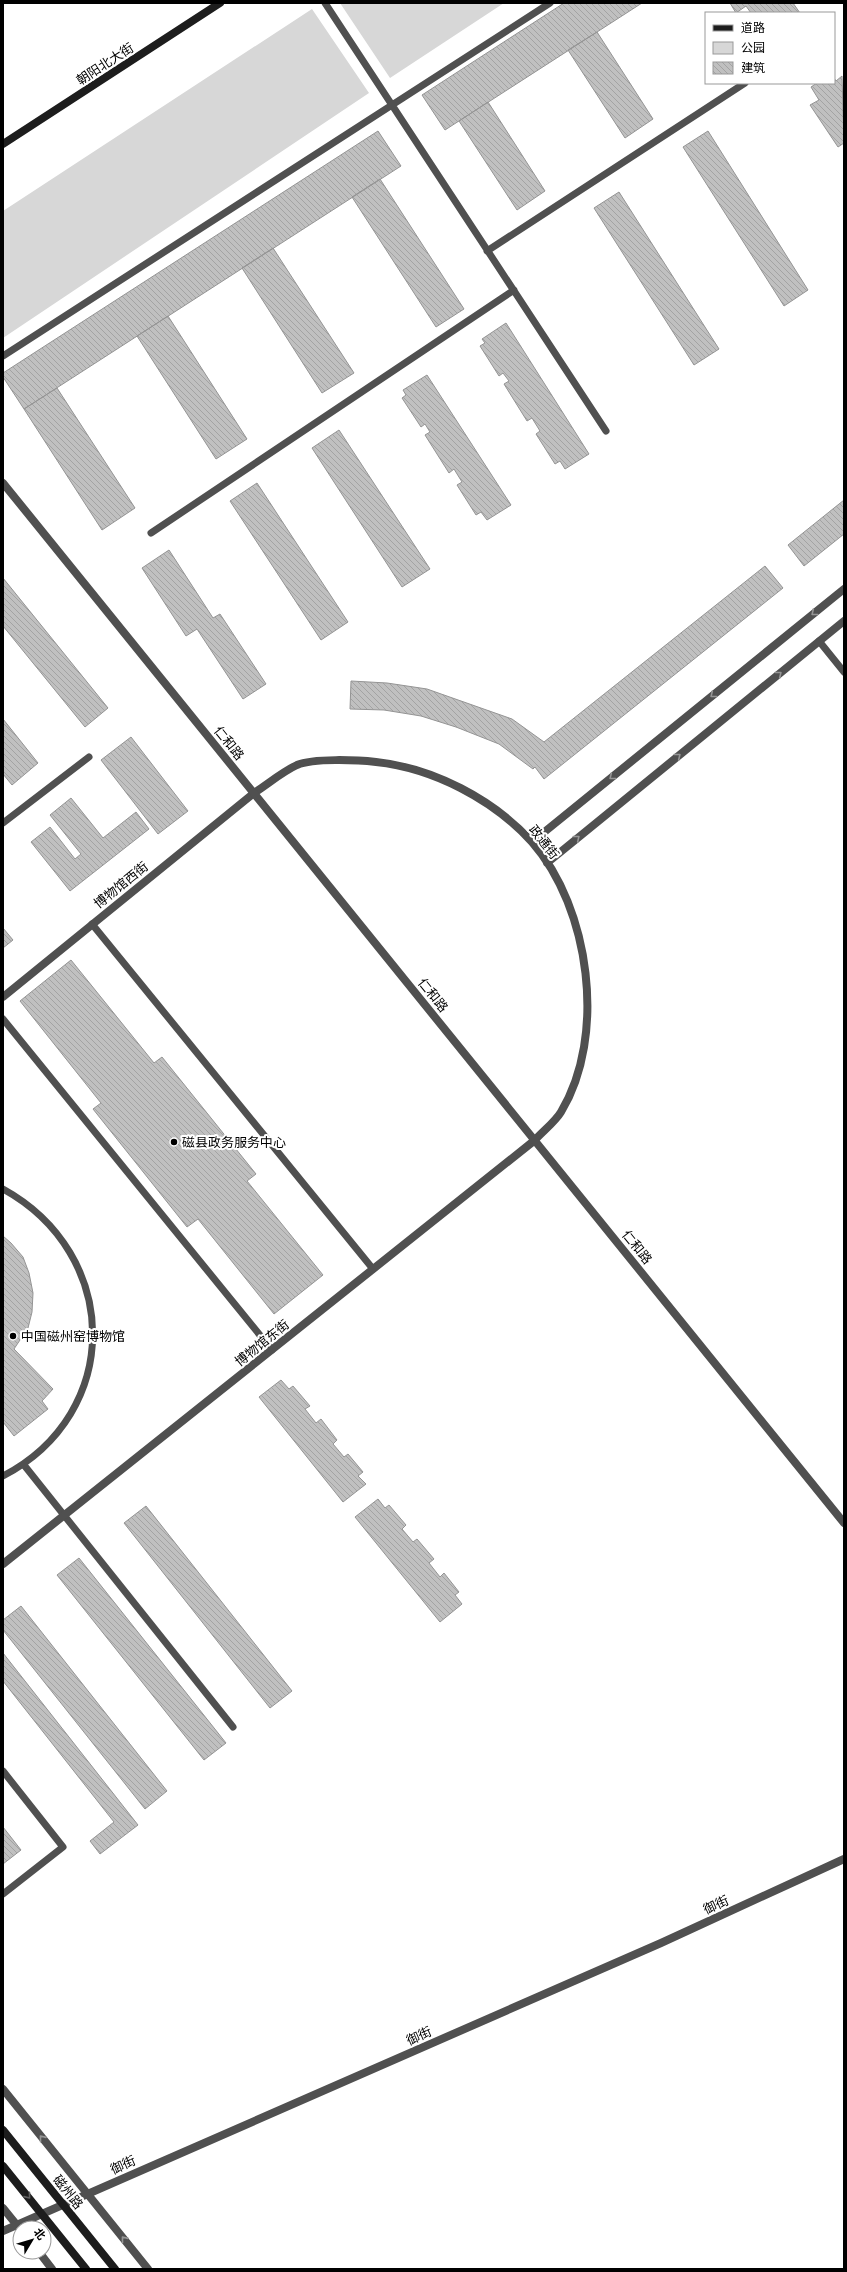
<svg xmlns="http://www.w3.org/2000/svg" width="847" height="2272" font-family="'DM Sans','Noto Sans SC',sans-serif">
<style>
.green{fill:#d7d7d7}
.building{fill:url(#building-back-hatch);stroke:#949494}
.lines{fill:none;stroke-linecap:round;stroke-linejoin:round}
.service{stroke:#505050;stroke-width:7}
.minor{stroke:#505050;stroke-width:8}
.tertiary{stroke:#505050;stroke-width:8}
.secondary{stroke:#1d1d1d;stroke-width:8}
.oneway{stroke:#969696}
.oneway2{stroke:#616161}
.poi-dot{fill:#000;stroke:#fff;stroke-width:1.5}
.labels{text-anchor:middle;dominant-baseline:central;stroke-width:4;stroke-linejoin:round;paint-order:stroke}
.street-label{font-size:13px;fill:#000;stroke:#fff}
.poi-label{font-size:13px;fill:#000;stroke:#fff;text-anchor:start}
</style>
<defs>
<pattern id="building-back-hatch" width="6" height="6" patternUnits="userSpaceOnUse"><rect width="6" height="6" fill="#c0c0c0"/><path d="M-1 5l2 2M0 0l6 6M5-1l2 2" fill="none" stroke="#a3a3a3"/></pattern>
</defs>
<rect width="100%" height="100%" fill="#fff"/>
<path class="green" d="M 340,3 L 504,3 L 390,78 Z
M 312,9 L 369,93 L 3,338 L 3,211 Z"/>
<path class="building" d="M 564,3 L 642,3 L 445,130 L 422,95 Z
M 730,3 L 793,3 L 800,13 L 751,13 L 746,6 L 736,13 Z
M 597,32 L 653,119 L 625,138 L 568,50 Z
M 842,76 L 844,143 L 838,147 L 810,105 L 819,100 L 811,87 L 817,83 L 834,83 L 834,78 L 836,81 Z
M 488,102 L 545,191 L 517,210 L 459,121 Z
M 378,131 L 401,166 L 24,409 L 3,377 L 3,373 Z
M 708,131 L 808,290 L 784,306 L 683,147 Z
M 380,179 L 464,309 L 436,327 L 352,197 Z
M 619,192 L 719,349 L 694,365 L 594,208 Z
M 273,248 L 354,373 L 322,393 L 242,268 Z
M 168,316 L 247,439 L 216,459 L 137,336 Z
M 506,323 L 589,454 L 565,469 L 560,461 L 555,464 L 536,434 L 540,431 L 532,418 L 527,421 L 504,384 L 509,381 L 503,373 L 499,376 L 480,346 L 485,343 L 482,339 Z
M 427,375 L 511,505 L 487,520 L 481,512 L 476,515 L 457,485 L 462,482 L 454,469 L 449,473 L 425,435 L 430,432 L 425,424 L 421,427 L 402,398 L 406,395 L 403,390 Z
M 57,388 L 135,508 L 102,530 L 24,409 Z
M 339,430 L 430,569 L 402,587 L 312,448 Z
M 257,483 L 348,622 L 321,640 L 230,501 Z
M 844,500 L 844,534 L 804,566 L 788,545 Z
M 169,550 L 213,618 L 220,614 L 266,684 L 243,699 L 197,629 L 186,636 L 142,568 Z
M 765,566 L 783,588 L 544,779 L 535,767 L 533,769 L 499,744 L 456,727 L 421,716 L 384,710 L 350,709 L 351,681 L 387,683 L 427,689 L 512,719 L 544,742 Z
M 3,578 L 108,708 L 85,727 L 3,626 Z
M 3,719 L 38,763 L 12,785 L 3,774 Z
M 131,737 L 188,811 L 158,834 L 101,760 Z
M 71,798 L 103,838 L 136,812 L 149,829 L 70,891 L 31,842 L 50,827 L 75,859 L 81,854 L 50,815 Z
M 3,928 L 13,940 L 3,948 Z
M 71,960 L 154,1063 L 162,1057 L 256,1174 L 247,1181 L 323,1275 L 274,1314 L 198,1219 L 187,1227 L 93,1109 L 101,1103 L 20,1001 Z
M 3,1236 L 11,1243 L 23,1257 L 29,1273 L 33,1293 L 32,1312 L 28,1328 L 14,1349 L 53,1389 L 42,1401 L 48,1409 L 14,1436 L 3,1422 Z
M 281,1380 L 289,1389 L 293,1386 L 310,1406 L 305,1409 L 316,1423 L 321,1419 L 337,1440 L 333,1444 L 344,1457 L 348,1454 L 363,1472 L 358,1476 L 366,1484 L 343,1502 L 259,1397 Z
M 378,1499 L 385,1508 L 389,1505 L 406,1525 L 402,1529 L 413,1542 L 417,1539 L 434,1559 L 429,1563 L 440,1577 L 444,1573 L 459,1592 L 455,1595 L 462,1604 L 440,1622 L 355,1517 Z
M 146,1506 L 292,1691 L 270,1708 L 124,1523 Z
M 79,1558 L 226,1743 L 204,1760 L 57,1575 Z
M 21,1606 L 167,1791 L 145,1809 L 3,1630 L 3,1620 Z
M 3,1653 L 138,1825 L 100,1854 L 90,1841 L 114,1822 L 3,1681 Z
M 3,1827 L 21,1850 L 3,1864 Z"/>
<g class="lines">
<path class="service" d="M 325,3 L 606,431
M 487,251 L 745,83
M 3,356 L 550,3
M 151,533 L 514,290
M 819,641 L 844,672
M 3,823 L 89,757
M 92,924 L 373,1269
M 3,1019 L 272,1350
M 3,1189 C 121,1254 124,1413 3,1476
M 24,1465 L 233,1727
M 3,1771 L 63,1847 L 3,1894"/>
<path class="minor" d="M 532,842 L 844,589
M 547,863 L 844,621
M 3,997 L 254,793 C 268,784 282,772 297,765 C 313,758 358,760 376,762 C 433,768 493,799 532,842 C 590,908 607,1036 561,1112 C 555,1122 543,1131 535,1140 L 3,1564
M 3,2089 L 148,2269
M 3,2208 L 20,2229
M 39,2252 L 52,2269"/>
<path class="tertiary" d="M 3,483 L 844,1523
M 3,2231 L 661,1943 L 844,1859"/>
<path class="secondary" d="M 3,144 L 220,3
M 3,2130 L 115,2269
M 3,2166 L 86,2269"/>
</g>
<defs><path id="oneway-chevron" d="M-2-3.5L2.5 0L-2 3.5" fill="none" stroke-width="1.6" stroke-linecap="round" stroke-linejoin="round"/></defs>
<g class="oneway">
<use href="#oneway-chevron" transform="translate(814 613) rotate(141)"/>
<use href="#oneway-chevron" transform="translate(779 674) rotate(-39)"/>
<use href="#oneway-chevron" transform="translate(713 695) rotate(141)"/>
<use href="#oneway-chevron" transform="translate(678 756) rotate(-39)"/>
<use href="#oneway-chevron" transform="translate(612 777) rotate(141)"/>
<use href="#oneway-chevron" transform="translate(577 838) rotate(-39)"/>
<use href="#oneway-chevron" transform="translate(42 2138) rotate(-129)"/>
<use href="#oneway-chevron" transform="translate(124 2239) rotate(-129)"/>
</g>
<use class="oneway2" href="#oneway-chevron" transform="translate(28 2196) rotate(51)"/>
<g class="poi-dot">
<circle cx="174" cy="1142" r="4"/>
<circle cx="13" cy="1336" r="4"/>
</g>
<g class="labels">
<g class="street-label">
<text transform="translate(105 64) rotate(-33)">朝阳北大街</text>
<text transform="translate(229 743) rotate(51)">仁和路</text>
<text transform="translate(544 842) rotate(51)">政通街</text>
<text transform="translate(121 885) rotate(-39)">博物馆西街</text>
<text transform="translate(433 995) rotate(51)">仁和路</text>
<text transform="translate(637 1247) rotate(51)">仁和路</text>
<text transform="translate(262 1343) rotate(-39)">博物馆东街</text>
<text transform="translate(716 1905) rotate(-25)">御街</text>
<text transform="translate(419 2036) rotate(-24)">御街</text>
<text transform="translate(123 2165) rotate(-24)">御街</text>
<text transform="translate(68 2192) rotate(51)">磁州路</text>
</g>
<g class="poi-label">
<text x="182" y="1142">磁县政务服务中心</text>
<text x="21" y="1336">中国磁州窑博物馆</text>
</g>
</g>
<rect width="847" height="2272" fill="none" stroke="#000000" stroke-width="8"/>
<rect x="705" y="12" width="130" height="72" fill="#ffffff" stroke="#999999"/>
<rect x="713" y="25" width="20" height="6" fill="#1d1d1d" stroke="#999999"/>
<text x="741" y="32" font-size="12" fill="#000000">道路</text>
<rect x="713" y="42" width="20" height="12" fill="#d7d7d7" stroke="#999999"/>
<text x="741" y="52" font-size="12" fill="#000000">公园</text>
<rect x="713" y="62" width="20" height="12" fill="url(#building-back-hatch)" stroke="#999999"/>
<text x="741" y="72" font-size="12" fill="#000000">建筑</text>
<g transform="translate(32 2240) rotate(52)"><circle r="19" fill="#ffffff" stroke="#999999"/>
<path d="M0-3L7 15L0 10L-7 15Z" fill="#000000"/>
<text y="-6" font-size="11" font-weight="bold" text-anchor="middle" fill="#000000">北</text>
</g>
</svg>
